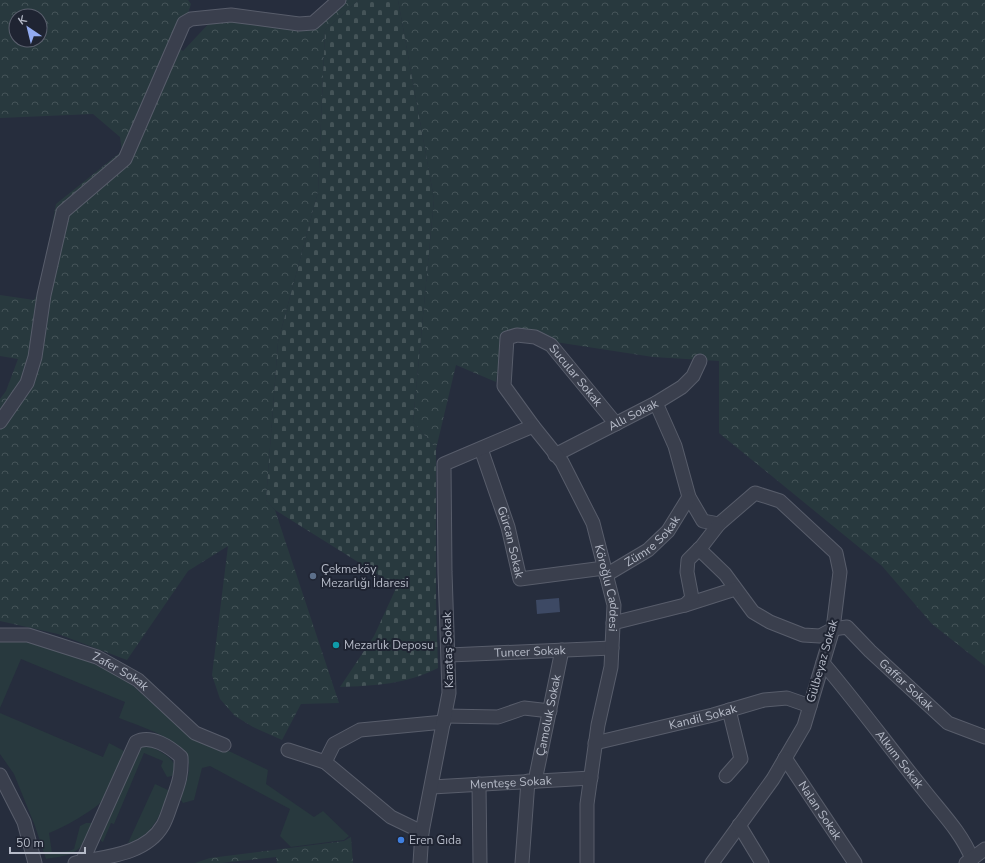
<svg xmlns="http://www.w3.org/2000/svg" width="985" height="863" font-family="'Nunito Sans',sans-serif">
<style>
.grass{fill:#28393e}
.forest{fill:url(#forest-crowns);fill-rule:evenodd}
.cemetery{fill:url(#cemetery-stones)}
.water{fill:#3d4964}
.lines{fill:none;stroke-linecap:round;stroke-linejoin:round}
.minor-casing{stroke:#585d6b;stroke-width:15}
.minor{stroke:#3a3f4d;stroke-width:13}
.service-dot{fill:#5c6f8a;stroke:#1f2432;stroke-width:1.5}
.culture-dot{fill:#0f9aa8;stroke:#1f2432;stroke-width:1.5}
.shop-dot{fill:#3f7fe0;stroke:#1f2432;stroke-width:1.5}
.labels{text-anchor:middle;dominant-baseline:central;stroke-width:4;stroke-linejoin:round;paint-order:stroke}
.street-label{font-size:12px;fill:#b6bbc8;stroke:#1f2432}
.poi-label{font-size:12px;fill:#b6bbc8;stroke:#1f2432;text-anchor:start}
</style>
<defs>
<pattern id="forest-crowns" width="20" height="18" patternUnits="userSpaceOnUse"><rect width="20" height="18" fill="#28393e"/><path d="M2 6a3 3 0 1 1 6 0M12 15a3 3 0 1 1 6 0" fill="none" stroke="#455458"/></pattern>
<pattern id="cemetery-stones" width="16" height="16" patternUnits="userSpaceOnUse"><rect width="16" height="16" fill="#28393e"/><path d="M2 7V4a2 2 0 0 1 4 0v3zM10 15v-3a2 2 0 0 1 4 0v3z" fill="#455458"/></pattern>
</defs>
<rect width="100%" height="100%" fill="#262d3d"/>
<path class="grass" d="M 24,640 L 89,662 L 123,677 L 191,738 L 231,752 L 268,770 L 266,784 L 314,817 L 323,811 L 349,836 L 344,840 L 291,847 L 280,836 L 290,809 L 210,766 L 202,768 L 194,800 L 183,803 L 181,800 C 183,789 189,779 189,767 C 190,741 139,726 119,718 L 125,702 L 21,659 L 0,708 L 0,641 Z
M 0,713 L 103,757 L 109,743 L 124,751 C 119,764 113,788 104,799 C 95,810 61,829 49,833 L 52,853 L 69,851 L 74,849 L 80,826 L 86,823 L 91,823 C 92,828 90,831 88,835 C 77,857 67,855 46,859 L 35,826 L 14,774 L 0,754 Z
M 147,745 C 157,750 184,760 172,776 L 167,777 L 161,766 L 163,761 L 144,753 L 114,824 L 111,823 L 103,842 L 101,841 L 101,837 L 139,751 L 142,747 Z
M 155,784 L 168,790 L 168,796 C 158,817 154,835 128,843 Z"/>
<path class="forest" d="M 0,0 L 188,0 L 191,4 L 177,47 L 183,51 L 214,18 L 311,17 L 329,0 L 359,0 L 325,30 L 318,192 L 278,342 L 266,500 L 275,510 L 339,703 L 301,704 L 282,740 L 253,727 L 235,716 L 220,699 L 212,675 L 228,546 L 188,571 L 127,660 L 58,634 L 0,621 L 0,399 L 6,391 L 18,359 L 0,356 L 0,295 L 34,300 L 40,289 L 56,204 L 122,151 L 120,137 L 93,114 L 0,118 ZM 16,16 L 40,16 L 40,40 L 16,40 Z
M 398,0 L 985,0 L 985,666 L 932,624 L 882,566 L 719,433 L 719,361 L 653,357 L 503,334 L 496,382 L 456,365 L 436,449 L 413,422 L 434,199 Z
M 351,837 L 353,863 L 277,863 L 276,857 L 221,863 L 195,863 L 210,858 L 344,841 Z"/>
<path class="cemetery" d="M 359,0 L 398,0 L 434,199 L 413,422 L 436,449 L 436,601 L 438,668 C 408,684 373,686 340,687 L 374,636 L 398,584 L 382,577 L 275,510 L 266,500 L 278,342 L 318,192 L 325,30 Z"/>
<path class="water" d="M 559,598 L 560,612 L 537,614 L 536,600 Z"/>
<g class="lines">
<g class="minor-casing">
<g id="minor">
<path d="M 656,403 L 675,446 L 689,497 L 703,521 L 719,524 L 755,493 L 780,501 L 836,553 L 840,572 L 833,629 L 804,726 L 773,779 L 712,863"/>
<path d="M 0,422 L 27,383 L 35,357 L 44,295 L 63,212 L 125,159 L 184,23 L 191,19 L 231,15 L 299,24 L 313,23 L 339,0"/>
<path id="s1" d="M 533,426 L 504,386 L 507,338 L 517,335 L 535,337 L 551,345 L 616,424"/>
<path id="s2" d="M 481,449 L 508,527 L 520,579 L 604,568"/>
<path id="s3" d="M 555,455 L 656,403 L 682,387 L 693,376 L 700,361"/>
<path id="s4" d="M 699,549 L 725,574 L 753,612 L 770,622 L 803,635 L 820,636 L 833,629 L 847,627 L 870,651 L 948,723 L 985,737"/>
<path id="s5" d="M 606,575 L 648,550 L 668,531 L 689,497"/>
<path d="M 685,605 L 735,589"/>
<path d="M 613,623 L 685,605 L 692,598 L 687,572 L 688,560 L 702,546 L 719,524"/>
<path id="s6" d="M 0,635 L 28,635 L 97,657 L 138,680 L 195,733 L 224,745"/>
<path id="s7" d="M 449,655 L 612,648"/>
<path id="s8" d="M 823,663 C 858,704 889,747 923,789 C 940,811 962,833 972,859"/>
<path d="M 445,716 L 498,717 L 524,708 L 550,711"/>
<path id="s9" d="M 595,743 L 713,715 L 764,700 L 787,698 L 810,706"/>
<path d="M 288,750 L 325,762"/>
<path id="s10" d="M 785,758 L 855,863"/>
<path d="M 0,775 L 24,822 L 35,863"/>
<path d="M 726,776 L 741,759 L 729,710"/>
<path id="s11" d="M 535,781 L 562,650"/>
<path d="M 479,784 L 480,863"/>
<path id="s12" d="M 432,787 L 591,778"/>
<path d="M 739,825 L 762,863"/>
<path d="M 422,832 L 391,817 L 325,762 L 334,744 L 360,730 L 444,722"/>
<path d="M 75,863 C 104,857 146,855 163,825 C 167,818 169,810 172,802 C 178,785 182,776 181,757 C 170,747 151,734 136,742 L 82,862"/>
<path id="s13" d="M 420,863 L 422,832 L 449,693 L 445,572 L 444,464 L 533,426 L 562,462 L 593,523 L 614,605 L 611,667 L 598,725 L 587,804 L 587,863"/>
<path d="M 522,863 L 528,781"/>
<path d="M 966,863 L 985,849"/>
</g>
</g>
<use href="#minor" class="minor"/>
</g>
<circle class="service-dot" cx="313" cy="576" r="4"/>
<circle class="culture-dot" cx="336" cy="645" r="4"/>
<circle class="shop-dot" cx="401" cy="840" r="4"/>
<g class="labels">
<g class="street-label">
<text stroke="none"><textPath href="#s1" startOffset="183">Sucular Sokak</textPath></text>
<text stroke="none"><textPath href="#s3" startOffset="88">Allı Sokak</textPath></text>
<text stroke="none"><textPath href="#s5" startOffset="58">Zümre Sokak</textPath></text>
<text stroke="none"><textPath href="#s2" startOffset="98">Gürcan Sokak</textPath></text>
<text stroke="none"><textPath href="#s13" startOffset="680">Köroğlu Caddesi</textPath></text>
<text transform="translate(448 650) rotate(-92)">Karataş Sokak</text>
<text stroke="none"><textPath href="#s7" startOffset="81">Tuncer Sokak</textPath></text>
<text transform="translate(822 661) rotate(-74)">Gülbeyaz Sokak</text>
<text stroke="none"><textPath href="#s6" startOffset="128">Zafer Sokak</textPath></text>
<text stroke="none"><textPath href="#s4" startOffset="267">Gaffar Sokak</textPath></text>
<text stroke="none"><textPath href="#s11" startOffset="67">Çamoluk Sokak</textPath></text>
<text stroke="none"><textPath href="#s9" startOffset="111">Kandil Sokak</textPath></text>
<text stroke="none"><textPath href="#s8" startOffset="123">Alkıım Sokak</textPath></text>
<text stroke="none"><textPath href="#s12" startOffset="79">Menteşe Sokak</textPath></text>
<text stroke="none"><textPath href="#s10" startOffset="63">Nalan Sokak</textPath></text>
</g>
<g class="poi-label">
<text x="321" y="569">Çekmeköy<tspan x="321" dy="14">Mezarlığı İdaresi</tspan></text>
<text x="344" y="645">Mezarlık Deposu</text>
<text x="409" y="840">Eren Gıda</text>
</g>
</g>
<g transform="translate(28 28) rotate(325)"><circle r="19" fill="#1f2432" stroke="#5b606e"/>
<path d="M0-3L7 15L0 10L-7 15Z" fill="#92abf1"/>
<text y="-6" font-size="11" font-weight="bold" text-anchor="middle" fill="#b6bbc8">K</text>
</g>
<path d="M10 847v6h75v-6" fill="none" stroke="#b6bbc8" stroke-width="2"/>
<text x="16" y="847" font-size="12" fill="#b6bbc8" stroke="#1f2432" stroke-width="3" paint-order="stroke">50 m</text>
</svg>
